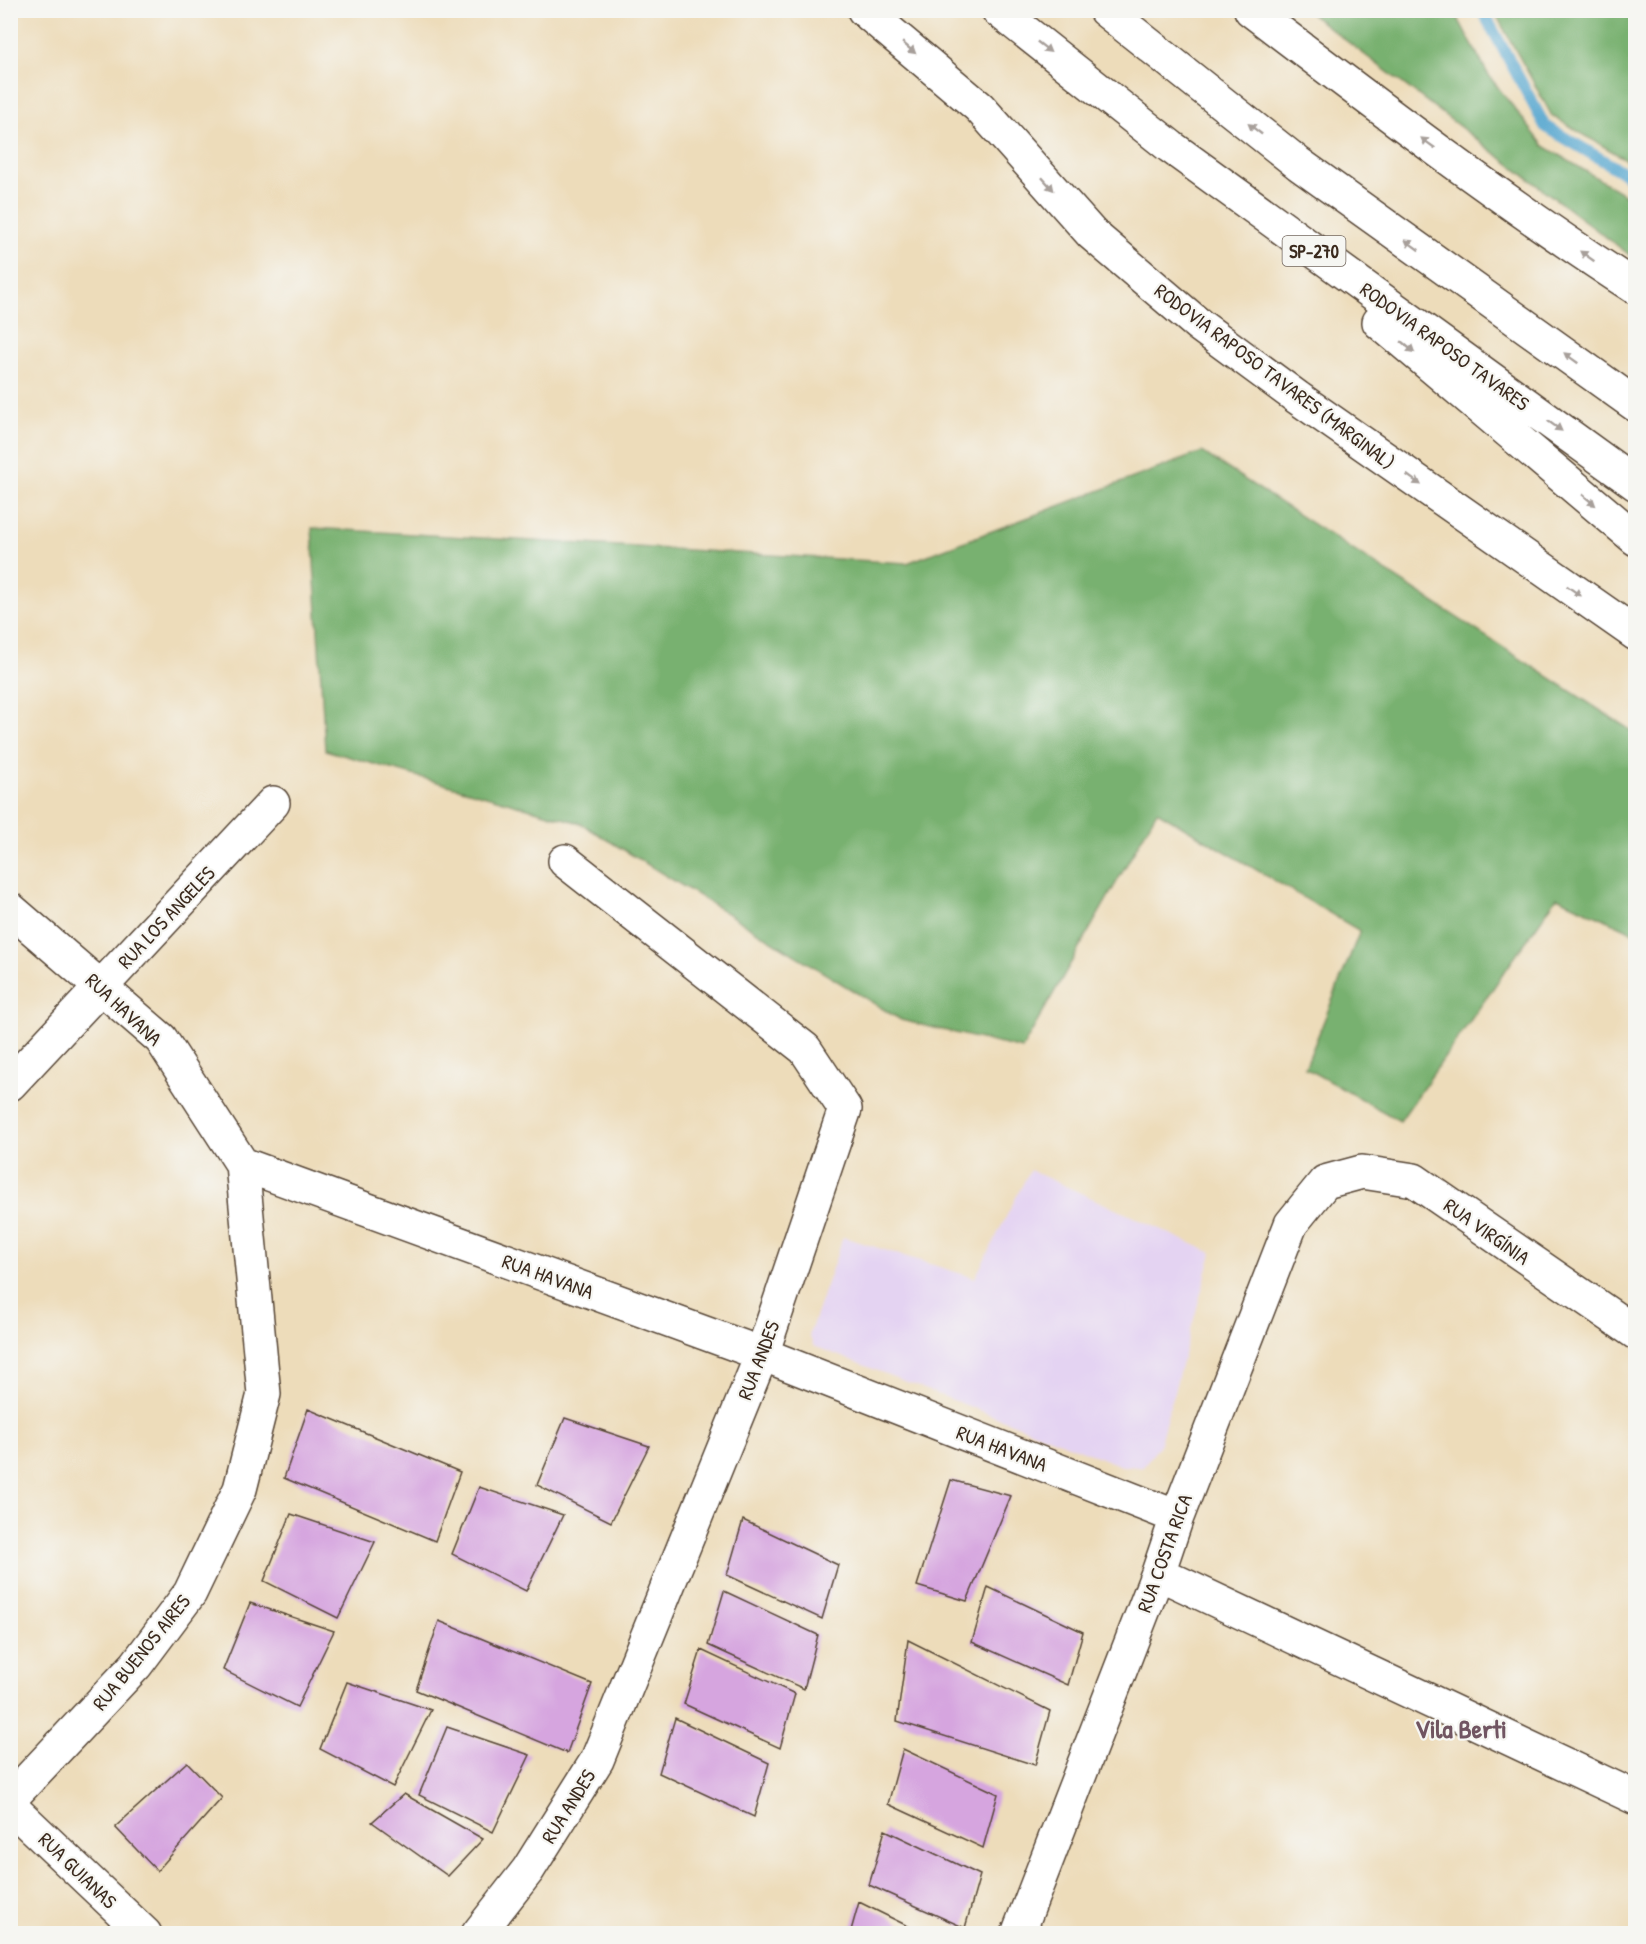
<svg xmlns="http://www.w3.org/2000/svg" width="1646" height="1944" font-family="'Patrick Hand',sans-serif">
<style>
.built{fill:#e4d3f2}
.forest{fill:#78b16f;stroke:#5a6e46;stroke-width:1.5}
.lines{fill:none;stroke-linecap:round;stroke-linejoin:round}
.stream{stroke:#54a6cf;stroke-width:12}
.building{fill:#d6a5df}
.minor-casing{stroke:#564535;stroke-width:36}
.trunk-casing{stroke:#564535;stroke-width:36}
.motorway-casing{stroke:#564535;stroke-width:36}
.minor{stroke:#fff;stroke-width:33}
.trunk{stroke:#fff;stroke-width:33}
.motorway{stroke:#fff;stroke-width:33}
.oneway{fill:#a79f9a}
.labels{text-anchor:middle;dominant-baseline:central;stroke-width:4.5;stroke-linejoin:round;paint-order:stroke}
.shield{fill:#f6f6f2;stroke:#73675e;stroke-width:1.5}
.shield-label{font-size:18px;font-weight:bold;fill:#3b2a1e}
.street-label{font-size:20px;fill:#3b2a1e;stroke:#f6f6f2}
.district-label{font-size:26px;font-weight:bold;fill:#715562;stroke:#f6f6f2}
</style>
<rect width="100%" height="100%" fill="#f6f6f2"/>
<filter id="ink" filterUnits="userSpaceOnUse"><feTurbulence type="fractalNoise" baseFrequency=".0167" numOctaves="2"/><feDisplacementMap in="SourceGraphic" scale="12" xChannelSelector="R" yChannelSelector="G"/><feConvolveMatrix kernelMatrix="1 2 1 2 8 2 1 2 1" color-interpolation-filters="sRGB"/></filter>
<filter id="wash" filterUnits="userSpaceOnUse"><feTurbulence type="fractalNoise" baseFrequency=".008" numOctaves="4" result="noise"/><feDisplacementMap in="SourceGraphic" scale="24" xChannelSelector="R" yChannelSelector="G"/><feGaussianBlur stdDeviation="1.35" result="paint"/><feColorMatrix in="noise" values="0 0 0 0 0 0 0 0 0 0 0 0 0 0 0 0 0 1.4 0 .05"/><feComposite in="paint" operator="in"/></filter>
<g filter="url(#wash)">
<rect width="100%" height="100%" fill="#eddcba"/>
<path class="built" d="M 1030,1170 L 1212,1253 L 1159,1446 L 1143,1467 L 1122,1466 L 814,1346 L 809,1335 L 843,1237 L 975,1278 Z"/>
<path class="forest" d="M 1307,11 L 1454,11 L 1489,76 L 1544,146 L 1635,201 L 1635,259 Z
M 1494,11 L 1635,11 L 1635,165 L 1552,116 Z
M 1202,452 L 1635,733 L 1635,933 L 1557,897 L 1400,1121 L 1305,1068 L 1360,931 L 1157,811 L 1022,1049 L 901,1020 L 580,823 L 325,750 L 312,528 L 907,563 Z"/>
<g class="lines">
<path class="stream" d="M 1482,10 L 1545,126 L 1636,180"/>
</g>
<g id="blocks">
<path class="building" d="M 308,1409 L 460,1472 L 435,1541 L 284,1478 Z
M 565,1418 L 649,1446 L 611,1522 L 537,1485 Z
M 951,1480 L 1011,1496 L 967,1601 L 917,1586 Z
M 479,1487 L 563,1515 L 526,1591 L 452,1554 Z
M 291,1514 L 375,1542 L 338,1618 L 264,1581 Z
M 743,1520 L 838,1565 L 822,1619 L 727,1575 Z
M 988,1587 L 1083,1632 L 1068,1685 L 972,1642 Z
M 724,1591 L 818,1635 L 804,1689 L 708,1645 Z
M 250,1603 L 334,1631 L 297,1707 L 223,1670 Z
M 439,1621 L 592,1684 L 567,1753 L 416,1690 Z
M 908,1640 L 1050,1711 L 1035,1765 L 897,1721 Z
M 701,1650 L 795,1694 L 780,1748 L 684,1704 Z
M 347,1682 L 431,1710 L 393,1787 L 320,1749 Z
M 675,1718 L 769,1763 L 754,1817 L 659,1773 Z
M 447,1727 L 530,1755 L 493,1832 L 419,1795 Z
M 903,1749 L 998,1794 L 983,1848 L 888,1804 Z
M 187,1762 L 222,1798 L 157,1871 L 115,1827 Z
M 404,1794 L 483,1839 L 448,1876 L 372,1822 Z
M 885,1830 L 980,1875 L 965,1928 L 869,1885 Z
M 859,1902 L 924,1934 L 850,1934 Z"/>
</g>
</g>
<g filter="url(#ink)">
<use href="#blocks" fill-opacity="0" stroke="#564535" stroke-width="1.5"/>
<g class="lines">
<g class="minor-casing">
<path id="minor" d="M 10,909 L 161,1039 L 242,1164 L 762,1354 L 1177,1517
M 10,1084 L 273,803
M 1158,1573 L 1636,1798
M 10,1799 L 136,1665 L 190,1593 L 240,1489 L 264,1394 L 242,1164
M 10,1806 L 145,1934
M 478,1934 L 528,1870 L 597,1760 L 762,1354 L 845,1109 L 805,1049 L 565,861
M 1018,1934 L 1158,1573 L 1177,1517 L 1291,1224 L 1325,1182 L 1362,1172 L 1414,1180 L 1636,1333"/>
</g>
<g class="trunk-casing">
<path id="trunk" d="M 864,10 L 979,107 L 1092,234 L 1199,325 L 1298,398 L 1636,634
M 1251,10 C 1377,106 1503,202 1636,288"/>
</g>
<g class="motorway-casing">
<path id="motorway" d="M 998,10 L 1171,147 L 1636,484
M 1105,10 L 1299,164 L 1636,405
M 1379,322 L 1636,539"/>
</g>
<use href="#minor" class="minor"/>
<use href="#trunk" class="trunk"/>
<use href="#motorway" class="motorway"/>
</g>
<defs><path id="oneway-solid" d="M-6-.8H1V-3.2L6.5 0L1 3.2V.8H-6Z" transform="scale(1.5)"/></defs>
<g class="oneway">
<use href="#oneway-solid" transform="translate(1044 47) rotate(38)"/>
<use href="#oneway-solid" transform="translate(909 48) rotate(40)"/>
<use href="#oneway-solid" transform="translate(1255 129) rotate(-142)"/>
<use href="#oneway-solid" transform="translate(1428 143) rotate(-144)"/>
<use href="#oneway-solid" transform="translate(1048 184) rotate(48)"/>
<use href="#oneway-solid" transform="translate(1412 245) rotate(-144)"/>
<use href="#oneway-solid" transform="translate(1587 256) rotate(-145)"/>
<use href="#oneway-solid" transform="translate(1408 347) rotate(40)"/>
<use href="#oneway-solid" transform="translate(1571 358) rotate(-144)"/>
<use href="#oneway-solid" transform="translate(1555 426) rotate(36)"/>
<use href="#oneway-solid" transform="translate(1414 480) rotate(35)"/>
<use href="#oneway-solid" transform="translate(1589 500) rotate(40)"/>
<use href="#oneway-solid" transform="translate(1574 591) rotate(35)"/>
</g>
</g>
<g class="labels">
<rect class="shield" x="1282.5" y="236" width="63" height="30" rx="4.5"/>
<g class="shield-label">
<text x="1314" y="251">SP-270</text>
</g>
<g class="street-label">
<text transform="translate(1445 346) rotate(36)">RODOVIA RAPOSO TAVARES</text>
<text transform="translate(1275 376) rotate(37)">RODOVIA RAPOSO TAVARES (MARGINAL)</text>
<text transform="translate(166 917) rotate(-47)">RUA LOS ANGELES</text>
<text transform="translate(124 1009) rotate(43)">RUA HAVANA</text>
<text transform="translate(1487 1231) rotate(35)">RUA VIRGÍNIA</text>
<text transform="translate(548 1276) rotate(20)">RUA HAVANA</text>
<text transform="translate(758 1360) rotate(-69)">RUA ANDES</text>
<text transform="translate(1002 1448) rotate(21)">RUA HAVANA</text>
<text transform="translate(1164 1553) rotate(-70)">RUA COSTA RICA</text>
<text transform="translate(141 1652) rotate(-51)">RUA BUENOS AIRES</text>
<text transform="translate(568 1806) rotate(-58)">RUA ANDES</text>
<text transform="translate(78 1870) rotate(44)">RUA GUIANAS</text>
</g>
<g class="district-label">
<text x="1461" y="1728">Vila Berti</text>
</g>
</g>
<rect width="1646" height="1944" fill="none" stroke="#f6f6f2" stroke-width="36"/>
</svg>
